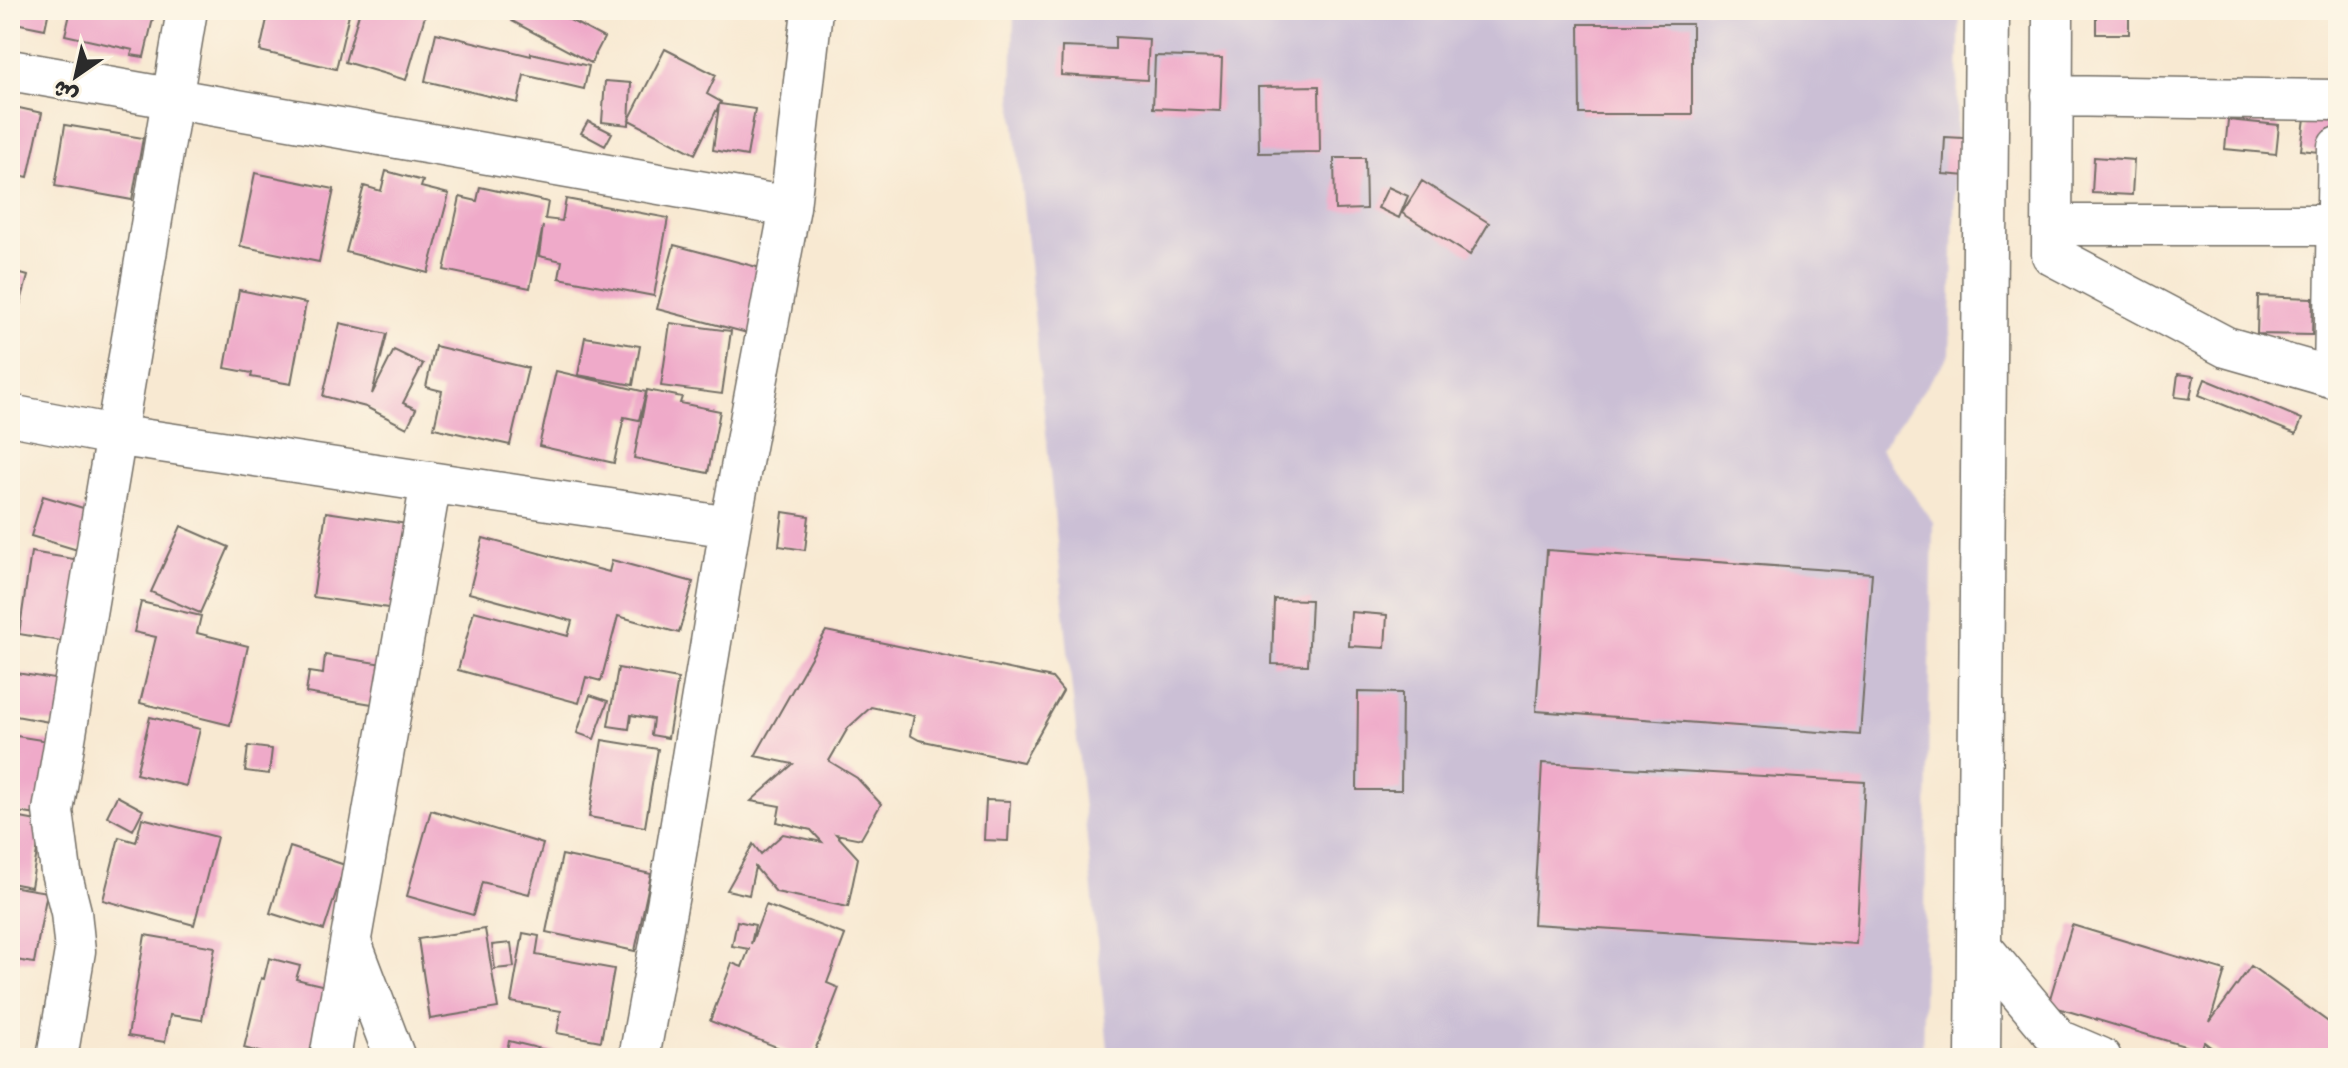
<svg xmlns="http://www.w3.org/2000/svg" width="2348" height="1068" font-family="Itim,'Playpen Sans Arabic',sans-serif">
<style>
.industrial{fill:#cbbfd5}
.building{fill:#efaac9}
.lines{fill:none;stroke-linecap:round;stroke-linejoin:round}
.minor-casing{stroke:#736e65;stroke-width:43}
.tertiary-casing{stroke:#736e65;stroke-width:47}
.minor{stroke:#fff;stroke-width:40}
.tertiary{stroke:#fff;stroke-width:44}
</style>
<rect width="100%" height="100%" fill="#fcf5e5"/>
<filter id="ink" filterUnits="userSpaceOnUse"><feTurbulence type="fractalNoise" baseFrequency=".0125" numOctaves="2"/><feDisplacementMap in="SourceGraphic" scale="16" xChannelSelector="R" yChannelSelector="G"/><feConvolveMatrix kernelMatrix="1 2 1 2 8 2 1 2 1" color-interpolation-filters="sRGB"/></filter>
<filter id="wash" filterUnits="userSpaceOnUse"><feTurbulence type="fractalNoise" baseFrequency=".006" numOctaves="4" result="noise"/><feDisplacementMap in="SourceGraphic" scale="32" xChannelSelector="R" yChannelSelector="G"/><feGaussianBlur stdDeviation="1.8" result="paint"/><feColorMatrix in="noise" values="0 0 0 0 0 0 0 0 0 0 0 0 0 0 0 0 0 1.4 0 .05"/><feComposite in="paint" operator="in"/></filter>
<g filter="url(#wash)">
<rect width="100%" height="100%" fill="#f8e9d2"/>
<path class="industrial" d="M 1014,10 L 1960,10 L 1950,354 L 1880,449 L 1933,522 L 1922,1058 L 1109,1058 L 1012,95 Z"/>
<g id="blocks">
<path class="building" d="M 10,10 L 49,10 L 45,29 L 10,22 Z
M 71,10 L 155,10 L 144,57 L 131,55 L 133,50 L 65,35 Z
M 269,10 L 350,10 L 336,69 L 260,51 Z
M 360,10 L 406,10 L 425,16 L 406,80 L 345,62 Z
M 517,10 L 551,10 L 604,38 L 591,63 L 512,21 Z
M 2096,10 L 2129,10 L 2129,34 L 2096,34 Z
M 1579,24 L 1692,24 L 1692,114 L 1580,114 Z
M 436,33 L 531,56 L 531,53 L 589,66 L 584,89 L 524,75 L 518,103 L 425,81 Z
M 1115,37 L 1149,39 L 1147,80 L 1061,75 L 1062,47 L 1115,49 Z
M 665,49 L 716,75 L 707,94 L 721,102 L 720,104 L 755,109 L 747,156 L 713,150 L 719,105 L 695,154 L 629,120 Z
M 1155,56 L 1222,58 L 1220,111 L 1153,108 Z
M 605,81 L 631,83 L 629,125 L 602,122 Z
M 1319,86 L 1320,152 L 1259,153 L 1258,87 Z
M 10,106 L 42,113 L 28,177 L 10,173 Z
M 2305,118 L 2338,121 L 2337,154 L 2301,150 Z
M 2228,120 L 2279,125 L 2276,154 L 2225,149 Z
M 588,121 L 612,133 L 605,146 L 581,133 Z
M 65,125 L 143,138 L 132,200 L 55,186 Z
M 1945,137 L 1982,139 L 1980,177 L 1943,174 Z
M 2094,157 L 2134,160 L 2132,195 L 2092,193 Z
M 1334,158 L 1365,158 L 1366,209 L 1335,210 Z
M 386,171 L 423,181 L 421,187 L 449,194 L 428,273 L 346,252 L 364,186 L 381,191 Z
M 255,173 L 334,189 L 319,262 L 240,246 Z
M 1422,181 L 1489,223 L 1470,255 L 1402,213 Z
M 480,187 L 548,202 L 545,219 L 562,221 L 566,199 L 668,218 L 654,296 L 559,278 L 562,261 L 539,256 L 543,226 L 530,288 L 444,270 L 460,197 L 477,201 Z
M 1388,187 L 1408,196 L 1399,218 L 1378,208 Z
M 674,245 L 772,271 L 755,335 L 657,309 Z
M 10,271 L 28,276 L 11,338 L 10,338 Z
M 239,290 L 306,303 L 291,384 L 251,377 L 252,373 L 225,368 Z
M 2258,296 L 2313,298 L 2312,335 L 2257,334 Z
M 340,323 L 387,334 L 372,394 L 394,350 L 423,364 L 403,403 L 416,409 L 407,428 L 366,407 L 323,396 Z
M 670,323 L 731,331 L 722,394 L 661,386 Z
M 585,337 L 640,346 L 633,385 L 578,375 Z
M 435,346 L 528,368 L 510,445 L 434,428 L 442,391 L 426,387 Z
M 556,371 L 646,392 L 639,420 L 624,417 L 614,463 L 539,446 Z
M 2178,374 L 2194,376 L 2190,399 L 2175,397 Z
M 2205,379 L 2302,419 L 2296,434 L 2199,395 Z
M 647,390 L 682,397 L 680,403 L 720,411 L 708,473 L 634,458 Z
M 43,496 L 93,511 L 81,551 L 31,536 Z
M 326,512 L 414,525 L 402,610 L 313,597 Z
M 783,512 L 809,516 L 805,550 L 779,546 Z
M 181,526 L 229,547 L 200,613 L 151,592 Z
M 483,538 L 609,572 L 612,560 L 693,582 L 679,633 L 618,616 L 601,681 L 586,677 L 579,703 L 458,670 L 474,611 L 568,636 L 572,621 L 469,593 Z
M 1547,550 L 1872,573 L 1860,735 L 1536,711 Z
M 31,552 L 92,562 L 80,644 L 19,634 Z
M 1274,599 L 1311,600 L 1308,665 L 1272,664 Z
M 141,602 L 201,616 L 197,633 L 248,646 L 230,725 L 140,703 L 156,637 L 134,632 Z
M 1351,612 L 1387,615 L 1385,648 L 1349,646 Z
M 826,631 L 1052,678 L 1063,691 L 1023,762 L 919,740 L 910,735 L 914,716 L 871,707 L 848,728 L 829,761 L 857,778 L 881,804 L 861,839 L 836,834 L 858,858 L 848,907 L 776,892 L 755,867 L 749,895 L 727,890 L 753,844 L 761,854 L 783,834 L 822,842 L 811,830 L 777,822 L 780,806 L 751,801 L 793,764 L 755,756 Z
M 325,655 L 396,666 L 390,707 L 306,693 L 309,672 L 323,674 Z
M 618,668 L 678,679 L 668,738 L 651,735 L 653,719 L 631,715 L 629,729 L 608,726 Z
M 10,672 L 67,681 L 60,724 L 10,715 Z
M 1358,692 L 1402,693 L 1401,790 L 1357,790 Z
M 590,695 L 608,701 L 594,739 L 577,733 Z
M 150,717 L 200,729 L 186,786 L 136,774 Z
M 10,735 L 54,742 L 44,816 L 10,811 Z
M 602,740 L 658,749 L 645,827 L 589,817 Z
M 248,746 L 272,749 L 269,774 L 245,771 Z
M 1542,763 L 1865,782 L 1856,944 L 1533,924 Z
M 117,796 L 143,810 L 133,830 L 107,816 Z
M 986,800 L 1010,801 L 1008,841 L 984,840 Z
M 431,810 L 543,844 L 529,894 L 482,882 L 473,915 L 407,896 Z
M 10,816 L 42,822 L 31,887 L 10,883 Z
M 142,818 L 217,837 L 194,925 L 103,900 L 119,837 L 136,842 Z
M 290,847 L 345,865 L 324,930 L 270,913 Z
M 562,855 L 651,874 L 635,951 L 546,932 Z
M 10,886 L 47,892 L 34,963 L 10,959 Z
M 766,905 L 845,935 L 827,983 L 839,988 L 812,1058 L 805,1058 L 710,1021 L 732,963 L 742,967 L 749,949 L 732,946 L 737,921 L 755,925 L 751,944 Z
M 2072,925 L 2225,971 L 2210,1022 L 2251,966 L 2338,1029 L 2338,1058 L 2225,1058 L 2204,1042 L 2201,1051 L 2048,1005 Z
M 485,929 L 498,1008 L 430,1019 L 418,939 Z
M 523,933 L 539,936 L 536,955 L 614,969 L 601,1041 L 557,1033 L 561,1011 L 511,1002 Z
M 145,935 L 215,947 L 202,1020 L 170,1015 L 165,1042 L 128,1036 Z
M 511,943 L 514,967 L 495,969 L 492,945 Z
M 269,958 L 300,966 L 296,979 L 338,989 L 321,1058 L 281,1058 L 244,1048 L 261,978 L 264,979 Z
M 509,1041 L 574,1057 L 574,1058 L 505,1058 Z"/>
</g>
</g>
<g filter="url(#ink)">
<use href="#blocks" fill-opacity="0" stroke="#736e65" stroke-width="2"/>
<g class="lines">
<g class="minor-casing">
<path id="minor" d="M 2053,10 L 2052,255 L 2226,347 L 2338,379
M 10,70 L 790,207
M 2052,96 L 2338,100
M 2052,225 L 2338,225
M 2334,377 L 2338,147
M 10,415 L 114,435 L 730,527
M 351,942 L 395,1058
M 1979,944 L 2059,1040 L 2101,1058
M 57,1058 L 75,951 L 71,912 L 61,872 L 53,811 L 187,10
M 330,1058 L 431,482
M 639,1058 L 672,878 L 730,527 L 790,207 L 812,10"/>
</g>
<g class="tertiary-casing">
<path id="tertiary" d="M 1978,1058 L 1987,10"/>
</g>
<use href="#minor" class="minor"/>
<use href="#tertiary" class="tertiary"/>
</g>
</g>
<rect width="2348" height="1068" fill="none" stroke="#fcf5e5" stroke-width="40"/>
<g transform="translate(76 76) rotate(214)" stroke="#fcf5e5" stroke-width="6" paint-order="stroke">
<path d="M0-6L14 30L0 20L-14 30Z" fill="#2b2b2b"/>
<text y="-12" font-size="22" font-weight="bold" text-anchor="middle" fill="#2b2b2b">ش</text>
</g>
</svg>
